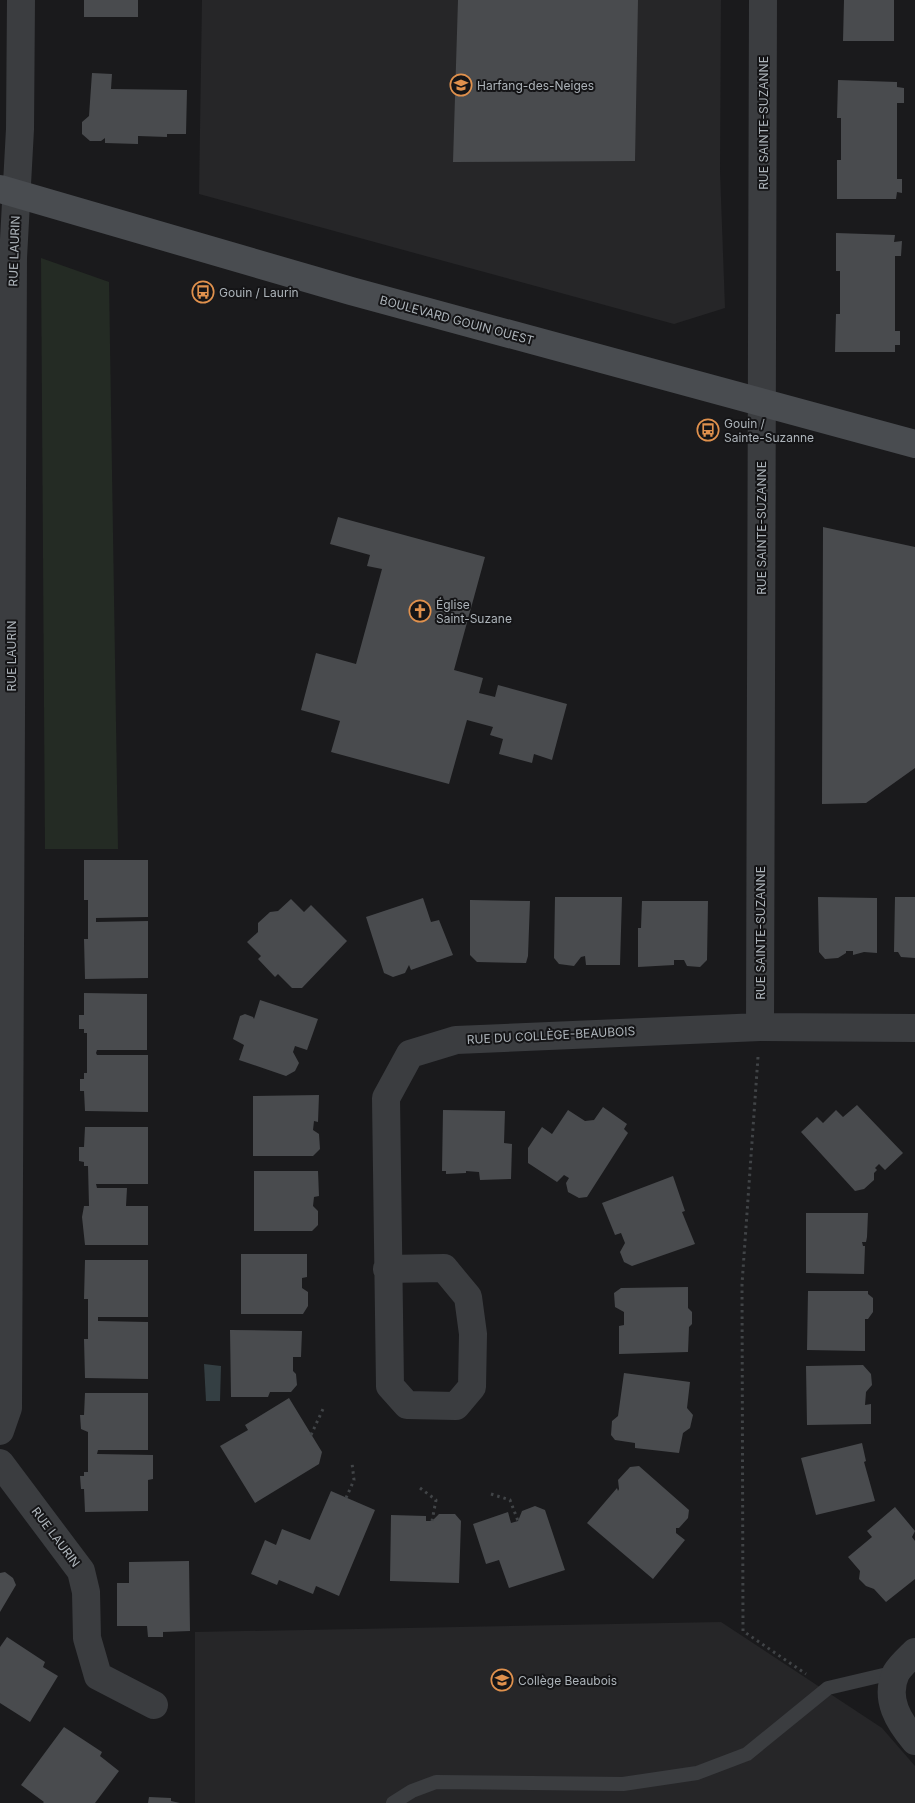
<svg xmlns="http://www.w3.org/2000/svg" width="915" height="1803" font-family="Inter,sans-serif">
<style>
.built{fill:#262628}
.green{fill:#242b24}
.water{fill:#343f43}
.building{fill:#494b4e}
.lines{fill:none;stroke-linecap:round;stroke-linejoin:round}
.path{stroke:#414447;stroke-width:3;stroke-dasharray:2.5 4;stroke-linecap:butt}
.service{stroke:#3b3d40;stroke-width:14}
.minor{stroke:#3b3d40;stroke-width:28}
.secondary{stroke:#494c50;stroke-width:28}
.labels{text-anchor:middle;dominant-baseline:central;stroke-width:4;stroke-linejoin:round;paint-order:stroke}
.poi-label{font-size:12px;fill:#adb4ba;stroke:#151517;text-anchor:start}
.street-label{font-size:12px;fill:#adb4ba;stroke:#151517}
</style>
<rect width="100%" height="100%" fill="#1a1a1c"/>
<path class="built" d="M 202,0 L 721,0 L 720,171 L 725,308 L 674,324 L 199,194 Z
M 721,1622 L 882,1728 L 915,1766 L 915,1803 L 195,1803 L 195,1632 Z"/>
<path class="green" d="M 41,258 L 109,282 L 118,849 L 45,849 Z"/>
<path class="water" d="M 204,1364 L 221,1366 L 220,1401 L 206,1401 Z"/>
<path class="building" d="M 84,0 L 138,0 L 138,17 L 84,17 Z
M 458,0 L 638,0 L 635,161 L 453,162 Z
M 844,0 L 894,0 L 894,41 L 843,41 Z
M 92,73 L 112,74 L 111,89 L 187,90 L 186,134 L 167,134 L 167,137 L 138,136 L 138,144 L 105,143 L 105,138 L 101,141 L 90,141 L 82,134 L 82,122 L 89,116 Z
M 838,80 L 897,82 L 897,87 L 904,88 L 904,103 L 897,103 L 897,179 L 902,179 L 902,193 L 897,192 L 896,199 L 837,199 L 837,160 L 841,160 L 841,118 L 837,118 Z
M 836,233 L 895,235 L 894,242 L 902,241 L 901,256 L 895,256 L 895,331 L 900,331 L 900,345 L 895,345 L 895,352 L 835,352 L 836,314 L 840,314 L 840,271 L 836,271 Z
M 338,517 L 485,557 L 454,670 L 483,678 L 479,693 L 495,697 L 498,685 L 567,704 L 552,760 L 534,754 L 532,763 L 499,754 L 503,739 L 490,735 L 493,727 L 467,720 L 449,784 L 331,752 L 340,721 L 301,710 L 316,653 L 356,664 L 382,569 L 367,566 L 370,555 L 330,544 Z
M 823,527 L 915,547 L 915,768 L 866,803 L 822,804 Z
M 84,860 L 148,860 L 148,917 L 96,918 L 96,922 L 148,921 L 148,978 L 85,979 L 84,939 L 88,939 L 88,900 L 84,900 Z
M 555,897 L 622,897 L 620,965 L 586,965 L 585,956 L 581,957 L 574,966 L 559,964 L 554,958 Z
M 818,897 L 877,898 L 877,953 L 864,952 L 853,955 L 853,951 L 846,951 L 846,953 L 838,958 L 825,959 L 819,952 Z
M 895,897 L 915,897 L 915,958 L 901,957 L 898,952 L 894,952 Z
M 423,898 L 431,922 L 439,920 L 453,955 L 411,970 L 409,965 L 405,973 L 393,977 L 384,973 L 366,917 Z
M 291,899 L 304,912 L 311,905 L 347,941 L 302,988 L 292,988 L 278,974 L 275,977 L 258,959 L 261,956 L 247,942 L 258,932 L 258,923 L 270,912 L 278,911 Z
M 470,900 L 530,901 L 528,956 L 526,963 L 477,962 L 470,955 Z
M 642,901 L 708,901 L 707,960 L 700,967 L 687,966 L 684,960 L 674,960 L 674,965 L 638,967 L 638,928 L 641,928 Z
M 84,993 L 147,994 L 147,1050 L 97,1050 L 96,1053 L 97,1055 L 148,1055 L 148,1112 L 85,1111 L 84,1091 L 80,1091 L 80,1079 L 84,1079 L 84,1073 L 87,1073 L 87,1033 L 84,1033 L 84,1029 L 79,1029 L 79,1015 L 84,1015 Z
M 260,1000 L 318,1019 L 307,1050 L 295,1046 L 293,1052 L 299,1063 L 295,1071 L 286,1076 L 239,1060 L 244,1045 L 233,1039 L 240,1016 L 245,1014 L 253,1017 L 254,1019 Z
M 319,1095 L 318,1122 L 314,1121 L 313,1130 L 319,1134 L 320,1149 L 313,1156 L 253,1156 L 253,1096 Z
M 857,1105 L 903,1153 L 885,1170 L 879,1164 L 875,1168 L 877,1170 L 874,1173 L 874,1180 L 864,1189 L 855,1191 L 801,1132 L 817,1117 L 823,1123 L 836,1110 L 843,1117 Z
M 603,1107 L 627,1124 L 624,1129 L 628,1133 L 587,1197 L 579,1198 L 568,1192 L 566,1183 L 569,1178 L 564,1175 L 557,1182 L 528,1163 L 528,1148 L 542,1127 L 552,1134 L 568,1110 L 585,1121 L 594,1120 Z
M 443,1110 L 505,1111 L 504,1143 L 512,1144 L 511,1179 L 480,1180 L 479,1172 L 466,1171 L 466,1173 L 446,1174 L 446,1171 L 442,1171 Z
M 85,1127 L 148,1127 L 148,1184 L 96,1184 L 97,1188 L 127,1188 L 126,1206 L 148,1206 L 148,1245 L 85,1245 L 82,1217 L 84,1206 L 89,1206 L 88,1166 L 84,1166 L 84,1162 L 79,1161 L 79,1147 L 84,1147 Z
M 254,1171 L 318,1171 L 319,1196 L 314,1197 L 313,1206 L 318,1211 L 318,1225 L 312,1231 L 254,1231 Z
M 673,1176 L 685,1211 L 682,1212 L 695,1244 L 632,1266 L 624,1262 L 620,1252 L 625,1243 L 621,1233 L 615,1235 L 602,1203 Z
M 806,1213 L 868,1213 L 867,1237 L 866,1242 L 862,1242 L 863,1246 L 865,1246 L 864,1274 L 806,1273 Z
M 241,1254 L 307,1254 L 307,1277 L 302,1278 L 302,1288 L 308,1292 L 308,1306 L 303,1314 L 241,1314 Z
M 85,1260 L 148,1260 L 148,1317 L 98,1317 L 98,1321 L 148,1322 L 148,1379 L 85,1378 L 84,1339 L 88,1339 L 88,1299 L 84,1299 Z
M 688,1287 L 688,1308 L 692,1312 L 692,1324 L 689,1327 L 688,1352 L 619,1354 L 619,1326 L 624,1325 L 624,1312 L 615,1307 L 614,1293 L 621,1288 Z
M 808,1291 L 868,1291 L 868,1294 L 873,1298 L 873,1312 L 868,1319 L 865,1319 L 865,1351 L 807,1350 Z
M 230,1330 L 302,1331 L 301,1357 L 293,1357 L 293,1371 L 296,1374 L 297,1385 L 291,1392 L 270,1392 L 268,1397 L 231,1397 Z
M 863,1365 L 871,1374 L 872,1385 L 866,1392 L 865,1405 L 871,1404 L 871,1424 L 807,1425 L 806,1366 Z
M 624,1373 L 690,1382 L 687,1408 L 693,1415 L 690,1428 L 683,1433 L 679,1453 L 635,1448 L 635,1443 L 615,1440 L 611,1435 L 612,1421 L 618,1416 Z
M 85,1393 L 148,1393 L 148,1450 L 98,1450 L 97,1454 L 153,1455 L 153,1479 L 148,1480 L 148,1511 L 85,1512 L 84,1489 L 81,1489 L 80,1476 L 84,1476 L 84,1472 L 88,1472 L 88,1432 L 81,1429 L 80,1415 L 84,1415 Z
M 289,1398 L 322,1452 L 319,1464 L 255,1503 L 220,1446 L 248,1430 L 245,1425 Z
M 862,1443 L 866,1461 L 864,1462 L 875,1501 L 816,1515 L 801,1458 Z
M 639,1466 L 689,1510 L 688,1518 L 679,1528 L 676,1528 L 676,1533 L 685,1540 L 653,1579 L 587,1523 L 617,1488 L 618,1491 L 619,1489 L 618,1480 L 630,1467 Z
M 331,1491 L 375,1510 L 339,1596 L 316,1586 L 313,1594 L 279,1580 L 277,1585 L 251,1574 L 265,1540 L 276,1545 L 282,1529 L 310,1540 Z
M 535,1506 L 545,1510 L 565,1570 L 509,1588 L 499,1560 L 486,1564 L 473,1524 L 508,1512 L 511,1523 L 518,1521 L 522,1511 Z
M 895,1507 L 915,1531 L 912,1537 L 915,1541 L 915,1579 L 886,1602 L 874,1589 L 866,1586 L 859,1579 L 860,1571 L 848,1557 L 872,1537 L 867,1531 Z
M 439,1514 L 455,1514 L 461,1521 L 459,1583 L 390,1581 L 391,1515 L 426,1516 L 426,1521 L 432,1521 Z
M 189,1561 L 190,1631 L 163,1632 L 163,1637 L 148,1637 L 147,1626 L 117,1626 L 117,1583 L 129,1583 L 129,1562 Z
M 5,1572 L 13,1578 L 16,1585 L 0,1612 L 0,1573 Z
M 7,1637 L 45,1662 L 43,1667 L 58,1676 L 30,1722 L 0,1703 L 0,1647 Z
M 64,1727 L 102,1752 L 100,1756 L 119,1771 L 95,1803 L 43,1803 L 44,1802 L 21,1785 Z
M 149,1797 L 171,1798 L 171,1801 L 180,1803 L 148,1803 Z"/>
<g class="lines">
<path class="path" d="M 758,1057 L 742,1284 L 743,1631 L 806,1674
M 311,1435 L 323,1409
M 420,1488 L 436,1500 L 432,1521
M 491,1494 L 510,1500 L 518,1521
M 346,1498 L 354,1480 L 352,1463"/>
<path class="service" d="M 393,1803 L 412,1791 L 436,1782 L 623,1784 L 697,1773 L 747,1754 L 828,1688 L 896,1672"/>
<path class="minor" d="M 760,1027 L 763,0
M 387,1269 L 444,1268 L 468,1297 L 473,1334 L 472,1387 L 456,1406 L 407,1405 L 390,1386 L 386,1098 L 410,1054 L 456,1040 L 760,1027 L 915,1028
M 0,1431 L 8,1408 L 13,258 L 20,129 L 21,0
M 0,1463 L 81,1571 L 86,1592 L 87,1638 L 98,1676 L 154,1705
M 915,1652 C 909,1658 900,1666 896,1673 C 884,1699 899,1722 915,1741"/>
<path class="secondary" d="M 0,189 L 351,291 L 915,444"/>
</g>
<defs>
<g id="school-ring" transform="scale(1.125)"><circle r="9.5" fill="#151517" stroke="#e0914d" stroke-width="1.5"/><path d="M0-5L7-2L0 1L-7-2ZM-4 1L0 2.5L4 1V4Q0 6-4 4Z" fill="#e0914d"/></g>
<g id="bus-ring" transform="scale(1.125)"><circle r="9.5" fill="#151517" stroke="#e0914d" stroke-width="1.5"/><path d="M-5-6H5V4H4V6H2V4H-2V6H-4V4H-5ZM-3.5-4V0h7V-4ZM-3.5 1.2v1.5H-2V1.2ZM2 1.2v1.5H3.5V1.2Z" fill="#e0914d"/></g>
<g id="church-ring" transform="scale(1.125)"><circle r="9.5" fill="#151517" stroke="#e0914d" stroke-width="1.5"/><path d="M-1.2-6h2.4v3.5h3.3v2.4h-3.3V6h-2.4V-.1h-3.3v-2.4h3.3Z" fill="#e0914d"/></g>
</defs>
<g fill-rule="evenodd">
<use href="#school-ring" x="461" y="85"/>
<use href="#bus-ring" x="203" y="292"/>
<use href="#bus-ring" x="708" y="430"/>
<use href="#church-ring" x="420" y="611"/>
<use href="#school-ring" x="502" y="1680"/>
</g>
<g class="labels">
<g class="poi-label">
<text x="477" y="85">Harfang-des-Neiges</text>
<text x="219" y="292">Gouin / Laurin</text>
<text x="724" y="423">Gouin /<tspan x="724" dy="14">Sainte-Suzanne</tspan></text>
<text x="436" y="604">Église<tspan x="436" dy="14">Saint-Suzane</tspan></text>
<text x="518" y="1680">Collège Beaubois</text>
</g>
<g class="street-label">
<text transform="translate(763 123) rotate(-90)">RUE SAINTE-SUZANNE</text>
<text transform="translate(14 251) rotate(-88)">RUE LAURIN</text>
<text transform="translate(457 320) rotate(15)">BOULEVARD GOUIN OUEST</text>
<text transform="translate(761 528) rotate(-90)">RUE SAINTE-SUZANNE</text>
<text transform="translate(11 656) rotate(-90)">RUE LAURIN</text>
<text transform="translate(760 933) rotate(-90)">RUE SAINTE-SUZANNE</text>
<text transform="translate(551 1035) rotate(-3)">RUE DU COLLÈGE-BEAUBOIS</text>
<text transform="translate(56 1537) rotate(53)">RUE LAURIN</text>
</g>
</g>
</svg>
